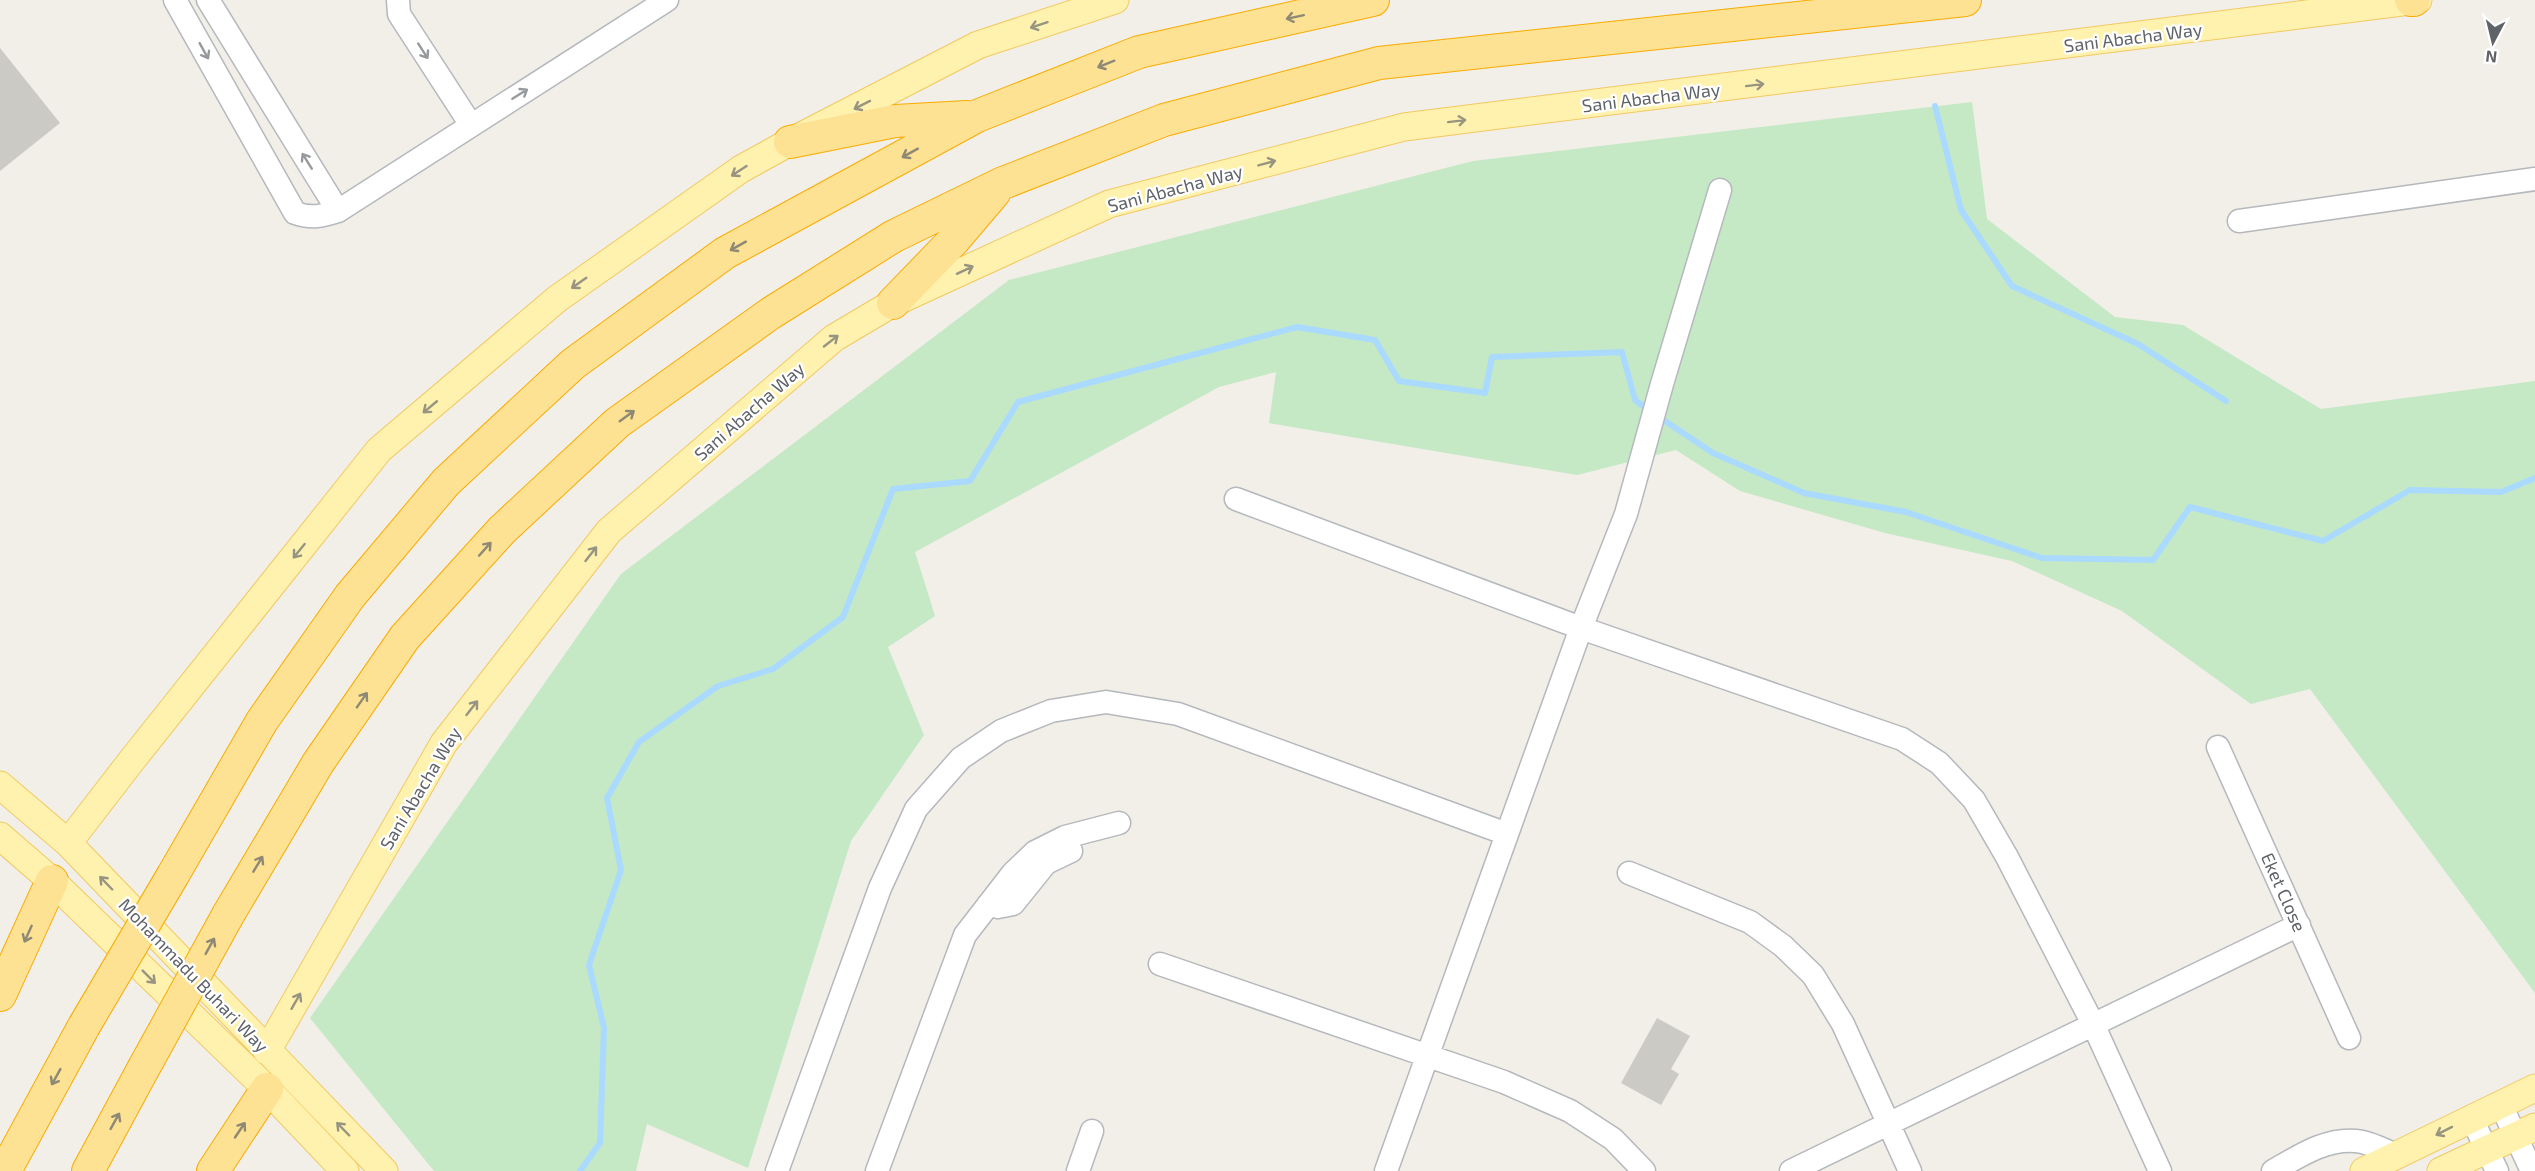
<svg xmlns="http://www.w3.org/2000/svg" width="2535" height="1171" font-family="'Exo 2',sans-serif">
<style>
.green{fill:#c5e8c5}
.lines{fill:none;stroke-linecap:round;stroke-linejoin:round}
.stream{stroke:#aadaff;stroke-width:6}
.building{fill:#cccac5}
.minor-casing{stroke:#b5b8bc;stroke-width:25}
.major-casing{stroke:#f2c960;stroke-width:29}
.highway-casing{stroke:#f9ab00;stroke-width:34}
.minor{stroke:#fff;stroke-width:22}
.major{stroke:#fff2af;stroke-width:27}
.highway{stroke:#fde293;stroke-width:32}
.highway-bridge-casing{stroke:#f9ab00;stroke-width:34;stroke-linecap:butt}
.highway-bridge{stroke:#fde293;stroke-width:32}
.oneway{stroke:#8e8975}
.oneway2{stroke:#979581}
.oneway3{stroke:#979a9d}
.labels{text-anchor:middle;dominant-baseline:central;stroke-width:4.5;stroke-linejoin:round;paint-order:stroke}
.street-label{font-size:18px;fill:#5f6368;stroke:#fff}
</style>
<rect width="100%" height="100%" fill="#f1efe8"/>
<path class="green" d="M 1972,102 L 1987,219 L 2115,317 L 2183,325 L 2321,409 L 2535,381 L 2535,993 L 2310,689 L 2251,704 L 2122,611 L 2012,561 L 1885,533 L 1740,491 L 1676,450 L 1577,475 L 1269,423 L 1276,372 L 1219,387 L 915,552 L 935,616 L 888,647 L 924,735 L 851,841 L 748,1168 L 647,1124 L 636,1171 L 434,1171 L 310,1018 L 621,574 L 1009,280 L 1473,161 Z"/>
<g class="lines">
<path class="stream" d="M 1935,106 L 1961,210 L 2012,286 L 2138,344 L 2226,401
M 1659,417 L 1713,453 L 1804,493 L 1906,512 L 2042,558 L 2153,560 L 2190,507 L 2323,541 L 2410,490 L 2501,492 L 2535,478
M 580,1171 L 600,1143 L 604,1028 L 589,965 L 621,870 L 607,798 L 639,742 L 718,686 L 773,669 L 843,617 L 893,489 L 970,481 L 1018,402 L 1297,327 L 1375,340 L 1399,381 L 1485,393 L 1492,357 L 1622,352 L 1635,400 L 1650,411"/>
</g>
<path class="building" d="M 0,48 L 60,123 L 0,171 Z
M 1657,1018 L 1690,1036 L 1671,1069 L 1679,1074 L 1661,1105 L 1621,1083 Z"/>
<g class="lines">
<g class="minor-casing">
<path id="minor" d="M 175,0 L 295,213 C 312,219 322,216 338,211 L 667,0
M 208,0 L 338,211
M 398,0 L 399,14 L 471,125
M 2239,221 L 2535,179
M 1236,499 L 1581,628 L 1902,739 L 1939,763 L 1974,800 L 2007,857 L 2093,1024 L 2160,1171
M 2218,747 L 2349,1038
M 1629,873 L 1750,922 L 1783,946 L 1813,975 L 1843,1024 L 1910,1171
M 988,905 L 998,907 L 1013,904 L 1046,863 L 1071,851
M 1160,964 L 1504,1082 L 1570,1111 L 1613,1139 L 1644,1171
M 2500,1103 L 2532,1171
M 2471,1117 L 2497,1171
M 777,1171 L 880,888 L 916,809 L 961,758 L 1001,731 L 1051,711 L 1106,702 L 1178,714 L 1507,834
M 877,1171 L 965,935 L 1013,873 L 1035,852 L 1065,837 L 1119,823
M 1078,1171 L 1092,1131
M 1386,1171 L 1581,628 L 1626,514 L 1662,384 L 1720,190
M 1791,1171 L 2299,925
M 2273,1171 C 2298,1157 2325,1138 2356,1141 C 2369,1142 2384,1150 2396,1155"/>
</g>
<g class="major-casing">
<path id="major" d="M 0,785 L 68,843 L 384,1171
M 0,836 L 52,881 L 267,1089 L 345,1171
M 68,843 L 132,760 L 379,450 L 557,299 L 741,169 L 790,142 L 978,45 L 1115,0
M 267,1051 L 444,743 L 609,531 L 834,338 L 893,303 L 1109,204 L 1404,127 L 2418,0
M 2364,1171 L 2535,1088
M 2441,1171 L 2535,1127"/>
</g>
<g class="highway-casing">
<path id="highway" d="M 2411,0 L 2414,0
M 790,142 L 895,121 L 967,117
M 893,303 L 954,240 L 994,193
M 173,875 L 262,721 L 350,596 L 446,482 L 573,364 L 725,253 L 977,116 L 1139,52 L 1373,0
M 228,915 L 318,763 L 405,637 L 502,530 L 617,423 L 771,313 L 894,236 L 1003,183 L 1164,120 L 1379,63 L 1965,0
M 0,995 L 52,881
M 5,1171 L 84,1026
M 88,1171 L 142,1071
M 213,1171 L 267,1089"/>
</g>
<use href="#minor" class="minor"/>
<use href="#major" class="major"/>
<use href="#highway" class="highway"/>
<g class="highway-bridge-casing">
<path id="highway-bridge" d="M 84,1026 L 173,875
M 142,1071 L 228,915"/>
</g>
<use href="#highway-bridge" class="highway-bridge"/>
</g>
<defs><path id="oneway-shaft" d="M-6 0H5M1.5-3L5.5 0L1.5 3" fill="none" stroke-width="1.6" stroke-linecap="round" stroke-linejoin="round" transform="scale(1.5)"/></defs>
<g class="oneway">
<use href="#oneway-shaft" transform="translate(1295 17) rotate(168)"/>
<use href="#oneway-shaft" transform="translate(1106 64) rotate(158)"/>
<use href="#oneway-shaft" transform="translate(910 153) rotate(151)"/>
<use href="#oneway-shaft" transform="translate(738 246) rotate(151)"/>
<use href="#oneway-shaft" transform="translate(627 416) rotate(-36)"/>
<use href="#oneway-shaft" transform="translate(485 549) rotate(-48)"/>
<use href="#oneway-shaft" transform="translate(362 700) rotate(-55)"/>
<use href="#oneway-shaft" transform="translate(258 864) rotate(-59)"/>
<use href="#oneway-shaft" transform="translate(28 934) rotate(114)"/>
<use href="#oneway-shaft" transform="translate(210 946) rotate(-61)"/>
<use href="#oneway-shaft" transform="translate(56 1077) rotate(119)"/>
<use href="#oneway-shaft" transform="translate(115 1121) rotate(-61)"/>
<use href="#oneway-shaft" transform="translate(240 1130) rotate(-56)"/>
</g>
<g class="oneway2">
<use href="#oneway-shaft" transform="translate(1039 25) rotate(162)"/>
<use href="#oneway-shaft" transform="translate(1755 85) rotate(-7)"/>
<use href="#oneway-shaft" transform="translate(862 105) rotate(153)"/>
<use href="#oneway-shaft" transform="translate(1457 121) rotate(-7)"/>
<use href="#oneway-shaft" transform="translate(1267 163) rotate(-15)"/>
<use href="#oneway-shaft" transform="translate(739 171) rotate(147)"/>
<use href="#oneway-shaft" transform="translate(965 270) rotate(-25)"/>
<use href="#oneway-shaft" transform="translate(579 283) rotate(145)"/>
<use href="#oneway-shaft" transform="translate(831 341) rotate(-38)"/>
<use href="#oneway-shaft" transform="translate(430 407) rotate(140)"/>
<use href="#oneway-shaft" transform="translate(299 551) rotate(129)"/>
<use href="#oneway-shaft" transform="translate(591 554) rotate(-52)"/>
<use href="#oneway-shaft" transform="translate(472 708) rotate(-52)"/>
<use href="#oneway-shaft" transform="translate(106 883) rotate(-134)"/>
<use href="#oneway-shaft" transform="translate(149 977) rotate(45)"/>
<use href="#oneway-shaft" transform="translate(296 1001) rotate(-60)"/>
<use href="#oneway-shaft" transform="translate(343 1129) rotate(-134)"/>
<use href="#oneway-shaft" transform="translate(2444 1131) rotate(153)"/>
</g>
<g class="oneway3">
<use href="#oneway-shaft" transform="translate(204 51) rotate(61)"/>
<use href="#oneway-shaft" transform="translate(423 51) rotate(57)"/>
<use href="#oneway-shaft" transform="translate(520 94) rotate(-32)"/>
<use href="#oneway-shaft" transform="translate(307 161) rotate(-122)"/>
</g>
<g class="labels">
<g class="street-label">
<text transform="translate(2133 37) rotate(-7)">Sani Abacha Way</text>
<text transform="translate(1651 97) rotate(-7)">Sani Abacha Way</text>
<text transform="translate(1175 188) rotate(-15)">Sani Abacha Way</text>
<text transform="translate(749 411) rotate(-41)">Sani Abacha Way</text>
<text transform="translate(420 788) rotate(-59)">Sani Abacha Way</text>
<text transform="translate(2284 892) rotate(66)">Eket Close</text>
<text transform="translate(194 975) rotate(46)">Mohammadu Buhari Way</text>
</g>
</g>
<g transform="translate(2493 42) rotate(187)" stroke="#ffffff" stroke-width="4.5" paint-order="stroke">
<path d="M0-4.5L10 22L0 15L-10 22Z" fill="#5f6368"/>
<text y="-9" font-size="16" font-weight="bold" text-anchor="middle" fill="#5f6368">N</text>
</g>
</svg>
